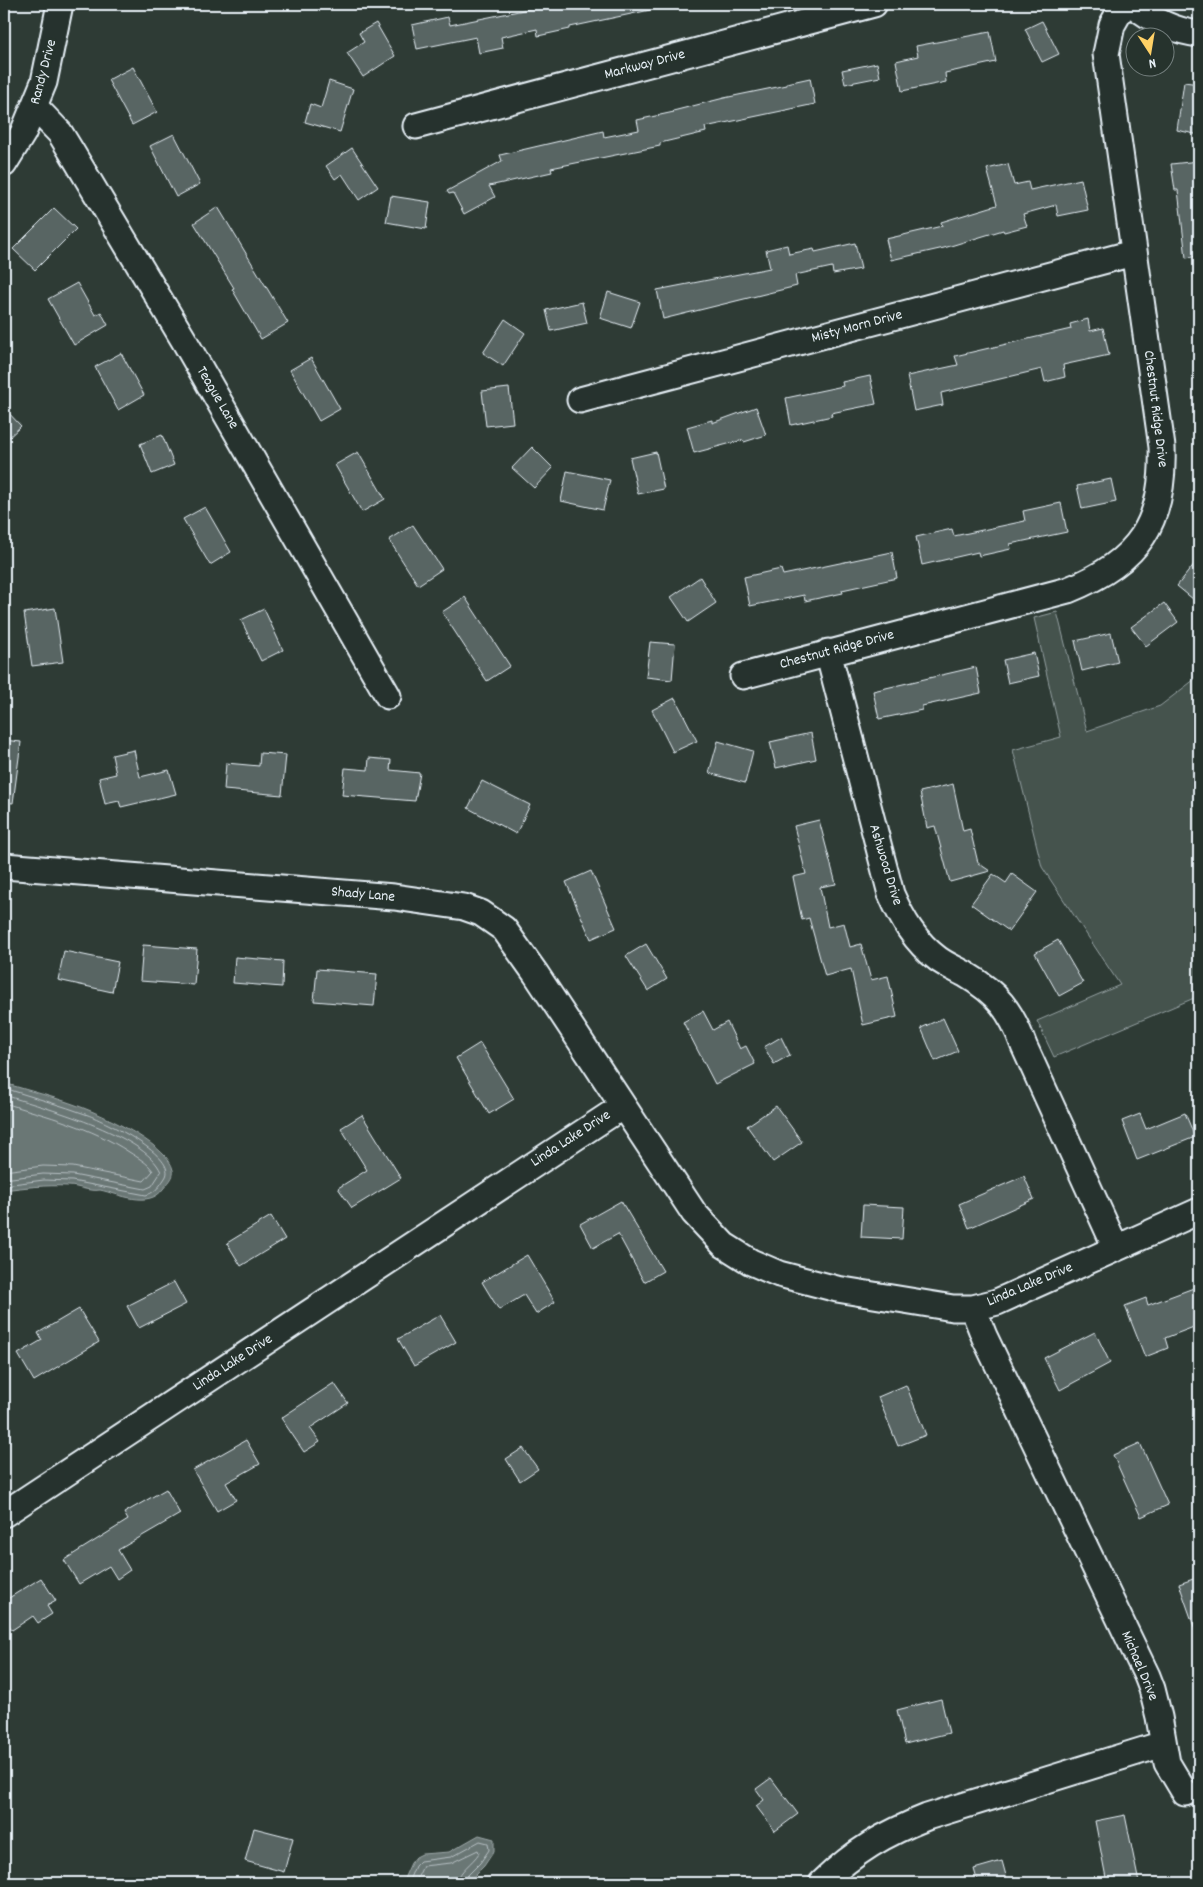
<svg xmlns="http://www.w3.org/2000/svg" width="1203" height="1887" font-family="Dekko,sans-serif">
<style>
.green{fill:#45524e;stroke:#96a2a3}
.water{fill:#6b7775;stroke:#9da8a9}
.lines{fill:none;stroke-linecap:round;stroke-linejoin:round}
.shore{stroke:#b6c0c4;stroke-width:1}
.building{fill:#596563;stroke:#e8f1f8}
.minor-casing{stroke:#e8f1f8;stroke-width:29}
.minor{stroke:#26332d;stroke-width:25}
.labels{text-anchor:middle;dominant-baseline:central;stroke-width:4.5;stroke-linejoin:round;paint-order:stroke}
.street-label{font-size:15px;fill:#e8f1f8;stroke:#26332d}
</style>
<rect width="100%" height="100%" fill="#2e3b35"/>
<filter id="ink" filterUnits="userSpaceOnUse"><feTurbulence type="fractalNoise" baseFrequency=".02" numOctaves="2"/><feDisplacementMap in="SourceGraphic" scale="10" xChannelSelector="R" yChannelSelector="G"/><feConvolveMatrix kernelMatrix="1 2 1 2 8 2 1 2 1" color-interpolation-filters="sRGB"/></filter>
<g filter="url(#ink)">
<path class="green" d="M 1057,612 L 1087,731 L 1160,706 L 1199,676 L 1199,996 L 1054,1057 L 1037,1021 L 1120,985 L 1042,867 L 1013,750 L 1061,737 L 1034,618 Z"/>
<path class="water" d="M 4,1083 C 33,1092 63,1099 91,1111 C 111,1119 169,1147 173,1170 C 175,1177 167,1184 163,1189 C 149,1209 119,1194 100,1190 C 89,1192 79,1186 68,1186 C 46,1185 26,1187 4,1190 Z
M 479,1835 L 494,1839 L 494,1851 L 484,1866 L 467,1883 L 402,1883 L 411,1863 L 416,1857 L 422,1854 L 449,1852 Z"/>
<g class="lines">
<path class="shore" d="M 4,1088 C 32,1097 61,1105 88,1115 C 104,1121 180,1157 165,1178 C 159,1187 156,1192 146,1195 L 72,1181 L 44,1180 L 4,1185
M 4,1095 C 42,1107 145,1134 161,1172 L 152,1186 L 145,1189 L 73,1175 L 43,1174 L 4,1179
M 4,1103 C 47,1116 91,1127 129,1152 C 138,1158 147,1162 153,1171 L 144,1181 L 73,1167 L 43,1166 L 4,1171
M 408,1883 L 415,1866 L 420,1861 L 451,1857 L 480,1841 L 488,1843 L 489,1850 L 480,1863 L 465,1878 L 464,1883
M 415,1883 L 423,1866 L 451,1863 L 478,1850 L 479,1853 C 473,1863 458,1871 457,1883"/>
</g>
<path class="building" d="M 553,4 L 650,4 L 650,10 L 570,27 L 570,29 L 538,36 L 537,29 L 501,37 L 503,48 L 479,53 L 476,37 L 417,49 L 412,25 L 448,17 L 450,25 Z
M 1042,21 L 1059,54 L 1042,62 L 1025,29 Z
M 376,23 L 395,56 L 363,77 L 347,53 L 364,42 L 359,33 Z
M 990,32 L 996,62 L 945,73 L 946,82 L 902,91 L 896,61 L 918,56 L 916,46 Z
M 877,63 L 880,77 L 845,84 L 842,70 Z
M 133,67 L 157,112 L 132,125 L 108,80 Z
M 810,78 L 815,104 L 705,127 L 706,132 L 660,143 L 660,146 L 551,168 L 552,172 L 489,186 L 495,197 L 464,214 L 453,193 L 449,194 L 447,191 L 502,161 L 500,155 L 603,131 L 604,137 L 639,130 L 637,120 L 674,112 L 673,111 L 724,98 L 787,85 L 787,83 Z
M 329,81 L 353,89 L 340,132 L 305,122 L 310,104 L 321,108 Z
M 1184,82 L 1199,84 L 1199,135 L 1177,130 Z
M 174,134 L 200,184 L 176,197 L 150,146 Z
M 352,148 L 378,187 L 359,200 L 342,174 L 335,179 L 326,166 Z
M 1199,161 L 1199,256 L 1186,258 L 1178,190 L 1175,190 L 1171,164 Z
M 1008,164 L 1014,185 L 1028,182 L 1030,190 L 1081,179 L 1088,210 L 1058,216 L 1056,205 L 1023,214 L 1027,226 L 1004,232 L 1003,230 L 944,248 L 891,260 L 886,239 L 942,226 L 941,222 L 997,205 L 987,169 Z
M 391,196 L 430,202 L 426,229 L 386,222 Z
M 218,207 L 288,323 L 261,339 L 232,289 L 234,288 L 194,223 Z
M 54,208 L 76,229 L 35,270 L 13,249 Z
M 855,243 L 861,269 L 833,274 L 832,267 L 795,275 L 797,286 L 663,319 L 657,290 L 770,268 L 766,250 L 787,245 L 789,254 L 814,249 L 815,252 Z
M 77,283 L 95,315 L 101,312 L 108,325 L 74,345 L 48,299 Z
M 608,292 L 640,302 L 631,328 L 600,318 Z
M 582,302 L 587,323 L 551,331 L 546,310 Z
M 505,319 L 525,333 L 503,366 L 483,353 Z
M 1088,319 L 1090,331 L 1103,328 L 1109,355 L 1063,365 L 1065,377 L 1045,382 L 1042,369 L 941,393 L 943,405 L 914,411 L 907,376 L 958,365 L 955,356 L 1071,329 L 1070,324 Z
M 121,353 L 144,395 L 118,410 L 95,367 Z
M 311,358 L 340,409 L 319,421 L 290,370 Z
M 870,376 L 876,404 L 831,413 L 832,416 L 791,425 L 786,398 L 843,386 L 842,382 Z
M 509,388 L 513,423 L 486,426 L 482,391 Z
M 756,407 L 766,435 L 744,442 L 743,440 L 694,453 L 687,427 L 712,420 L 712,423 Z
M 4,408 L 21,426 L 4,442 Z
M 162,435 L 174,465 L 152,474 L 140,444 Z
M 532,447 L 553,468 L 534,488 L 512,468 Z
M 358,452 L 385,499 L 362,512 L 335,465 Z
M 656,452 L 664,489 L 638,494 L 630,458 Z
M 567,471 L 610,480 L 603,510 L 561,501 Z
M 1111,479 L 1116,502 L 1082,509 L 1077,486 Z
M 1061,503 L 1067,532 L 1010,544 L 1011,549 L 979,556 L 978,552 L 922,565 L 916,537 L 952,529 L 954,536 L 1025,521 L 1023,511 Z
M 205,507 L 231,552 L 210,565 L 183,519 Z
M 413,525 L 442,569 L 418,585 L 389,540 Z
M 892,552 L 897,578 L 842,590 L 843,593 L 805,601 L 804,595 L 750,606 L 744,577 L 781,569 L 783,575 Z
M 1199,558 L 1199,604 L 1177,586 Z
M 700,577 L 716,603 L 688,622 L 671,597 Z
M 465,597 L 510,666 L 487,681 L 442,612 Z
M 1164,603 L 1178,622 L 1146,646 L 1131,627 Z
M 55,608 L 63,662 L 32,666 L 24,613 Z
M 264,609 L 283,650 L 261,661 L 241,620 Z
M 1111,633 L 1118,662 L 1082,671 L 1075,641 Z
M 650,642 L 675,644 L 672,680 L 646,677 Z
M 1034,653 L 1039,676 L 1008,683 L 1003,660 Z
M 976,667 L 981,693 L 922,706 L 922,710 L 879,719 L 873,691 Z
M 675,698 L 697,741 L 673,752 L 652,710 Z
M 811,733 L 816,759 L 776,768 L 770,742 Z
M 4,740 L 21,742 L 13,803 L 4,802 Z
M 718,741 L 753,751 L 745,783 L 709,773 Z
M 134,750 L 140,777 L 169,770 L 176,794 L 121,807 L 119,801 L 105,804 L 99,778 L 116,774 L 112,755 Z
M 260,753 L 286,755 L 282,795 L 224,790 L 226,763 L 259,766 Z
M 369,758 L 391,760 L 390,770 L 420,773 L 415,801 L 342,795 L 345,768 L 368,770 Z
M 482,781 L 530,805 L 516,834 L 468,808 Z
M 953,784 L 963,831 L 970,829 L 978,863 L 990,871 L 950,882 L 935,826 L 927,828 L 920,792 Z
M 819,820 L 836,884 L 820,887 L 828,927 L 844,923 L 850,947 L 861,944 L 871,980 L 888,976 L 897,1017 L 863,1025 L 851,969 L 825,976 L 809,918 L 802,920 L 793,877 L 806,874 L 794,826 Z
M 591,871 L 616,928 L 591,939 L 566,882 Z
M 993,874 L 1006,883 L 1012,874 L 1037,892 L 1009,931 L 971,904 Z
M 1058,940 L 1083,983 L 1059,996 L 1035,953 Z
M 646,944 L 667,979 L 648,991 L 626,956 Z
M 143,945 L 197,949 L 194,985 L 140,981 Z
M 64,951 L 118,962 L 112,992 L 58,980 Z
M 235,957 L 283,961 L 282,987 L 233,983 Z
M 317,969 L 377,974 L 374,1006 L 314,1001 Z
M 703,1011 L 713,1030 L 727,1022 L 740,1049 L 746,1046 L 755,1064 L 715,1084 L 683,1022 Z
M 943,1018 L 958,1051 L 935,1061 L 921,1028 Z
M 781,1037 L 790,1055 L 774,1064 L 764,1047 Z
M 480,1043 L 514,1099 L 489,1114 L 456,1058 Z
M 776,1106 L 802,1142 L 773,1162 L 747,1126 Z
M 1185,1113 L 1195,1137 L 1137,1160 L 1122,1121 L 1140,1114 L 1146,1129 Z
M 362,1115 L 401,1178 L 352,1208 L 338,1188 L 367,1170 L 341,1128 Z
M 1024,1176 L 1034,1199 L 969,1228 L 959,1204 Z
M 621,1201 L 663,1271 L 644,1282 L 618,1234 L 593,1248 L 580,1224 Z
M 863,1205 L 904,1207 L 902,1239 L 861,1237 Z
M 271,1216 L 285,1239 L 241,1266 L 227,1243 Z
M 527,1255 L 555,1302 L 536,1314 L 524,1295 L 499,1310 L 482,1282 Z
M 174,1282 L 186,1304 L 139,1328 L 127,1306 Z
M 1199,1286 L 1199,1325 L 1165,1338 L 1168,1348 L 1145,1357 L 1125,1306 L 1146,1298 L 1148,1305 Z
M 79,1309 L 99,1342 L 34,1381 L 18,1354 L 42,1340 L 38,1333 Z
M 440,1315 L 456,1342 L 414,1366 L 398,1339 Z
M 1095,1332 L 1110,1363 L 1060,1390 L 1044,1358 Z
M 334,1383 L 348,1403 L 310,1428 L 320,1442 L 304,1452 L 281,1418 Z
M 906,1385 L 926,1435 L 898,1446 L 878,1397 Z
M 246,1440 L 260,1464 L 226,1483 L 236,1500 L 217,1511 L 193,1470 Z
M 1140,1443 L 1168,1505 L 1141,1517 L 1113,1455 Z
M 523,1448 L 538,1469 L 520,1481 L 506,1459 Z
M 166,1489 L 180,1514 L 118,1550 L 130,1570 L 117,1579 L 109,1566 L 79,1584 L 64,1560 L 128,1520 L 124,1513 Z
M 1199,1577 L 1199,1634 L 1197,1635 L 1179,1584 Z
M 41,1578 L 56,1601 L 47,1606 L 52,1614 L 38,1623 L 33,1616 L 12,1630 L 4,1617 L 4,1601 Z
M 941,1699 L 949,1733 L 905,1744 L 897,1710 Z
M 771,1778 L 798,1814 L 775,1831 L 756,1806 L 764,1800 L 756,1789 Z
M 1125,1815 L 1139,1883 L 1107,1883 L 1095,1821 Z
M 254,1828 L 293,1838 L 284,1872 L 245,1861 Z
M 1002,1861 L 1008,1883 L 978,1883 L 974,1869 Z"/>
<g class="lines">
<g class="minor-casing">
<path id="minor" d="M 1132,4 C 1152,20 1174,31 1199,34
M 35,107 L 60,133 L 71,151 L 185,342 L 388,696
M 416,126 L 874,4
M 4,164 L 23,133 L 44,82 L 60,4
M 580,400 L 1133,253
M 828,652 L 891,894 C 902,919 915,942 938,959 C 946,965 956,969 965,974 C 997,993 1011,1010 1024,1046 L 1116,1248
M 743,676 L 1068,590 C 1139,562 1165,522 1162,447 L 1106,54 L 1112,25 L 1124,4
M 4,866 L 394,897 L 464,907 L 481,913 L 504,929 L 536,974 L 694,1213 L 724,1245 L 751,1262 L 779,1274 L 837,1289 L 953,1308 L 973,1308 L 997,1302 L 1199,1211
M 973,1308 L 984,1336 L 1147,1676 L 1152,1689 L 1159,1717 L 1167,1763 L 1185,1793
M 4,1514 L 623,1106
M 822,1883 C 855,1851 884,1834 927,1817 L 1163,1744"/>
</g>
<use href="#minor" class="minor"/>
</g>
</g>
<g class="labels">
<g class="street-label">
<text transform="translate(645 65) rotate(-15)">Markway Drive</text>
<text transform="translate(44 72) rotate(-75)">Randy Drive</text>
<text transform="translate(857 327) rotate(-15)">Misty Morn Drive</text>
<text transform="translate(217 398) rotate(60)">Teague Lane</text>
<text transform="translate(1155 409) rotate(83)">Chestnut Ridge Drive</text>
<text transform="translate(837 650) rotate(-15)">Chestnut Ridge Drive</text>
<text transform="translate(885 865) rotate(73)">Ashwood Drive</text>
<text transform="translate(363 895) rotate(5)">Shady Lane</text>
<text transform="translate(571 1139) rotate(-33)">Linda Lake Drive</text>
<text transform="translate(1030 1285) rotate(-23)">Linda Lake Drive</text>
<text transform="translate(233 1363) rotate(-33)">Linda Lake Drive</text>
<text transform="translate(1139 1666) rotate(67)">Michael Drive</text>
</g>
</g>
<rect width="1203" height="1887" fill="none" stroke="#26332d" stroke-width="20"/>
<rect x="10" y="10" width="1183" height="1867" fill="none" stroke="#e8f1f8" stroke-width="2" filter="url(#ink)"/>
<g transform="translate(1150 52) rotate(168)"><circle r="24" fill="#26332d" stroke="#747f7e"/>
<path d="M0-4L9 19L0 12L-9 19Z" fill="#ffd166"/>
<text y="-8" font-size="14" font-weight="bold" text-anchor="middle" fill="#e8f1f8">N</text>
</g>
</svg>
